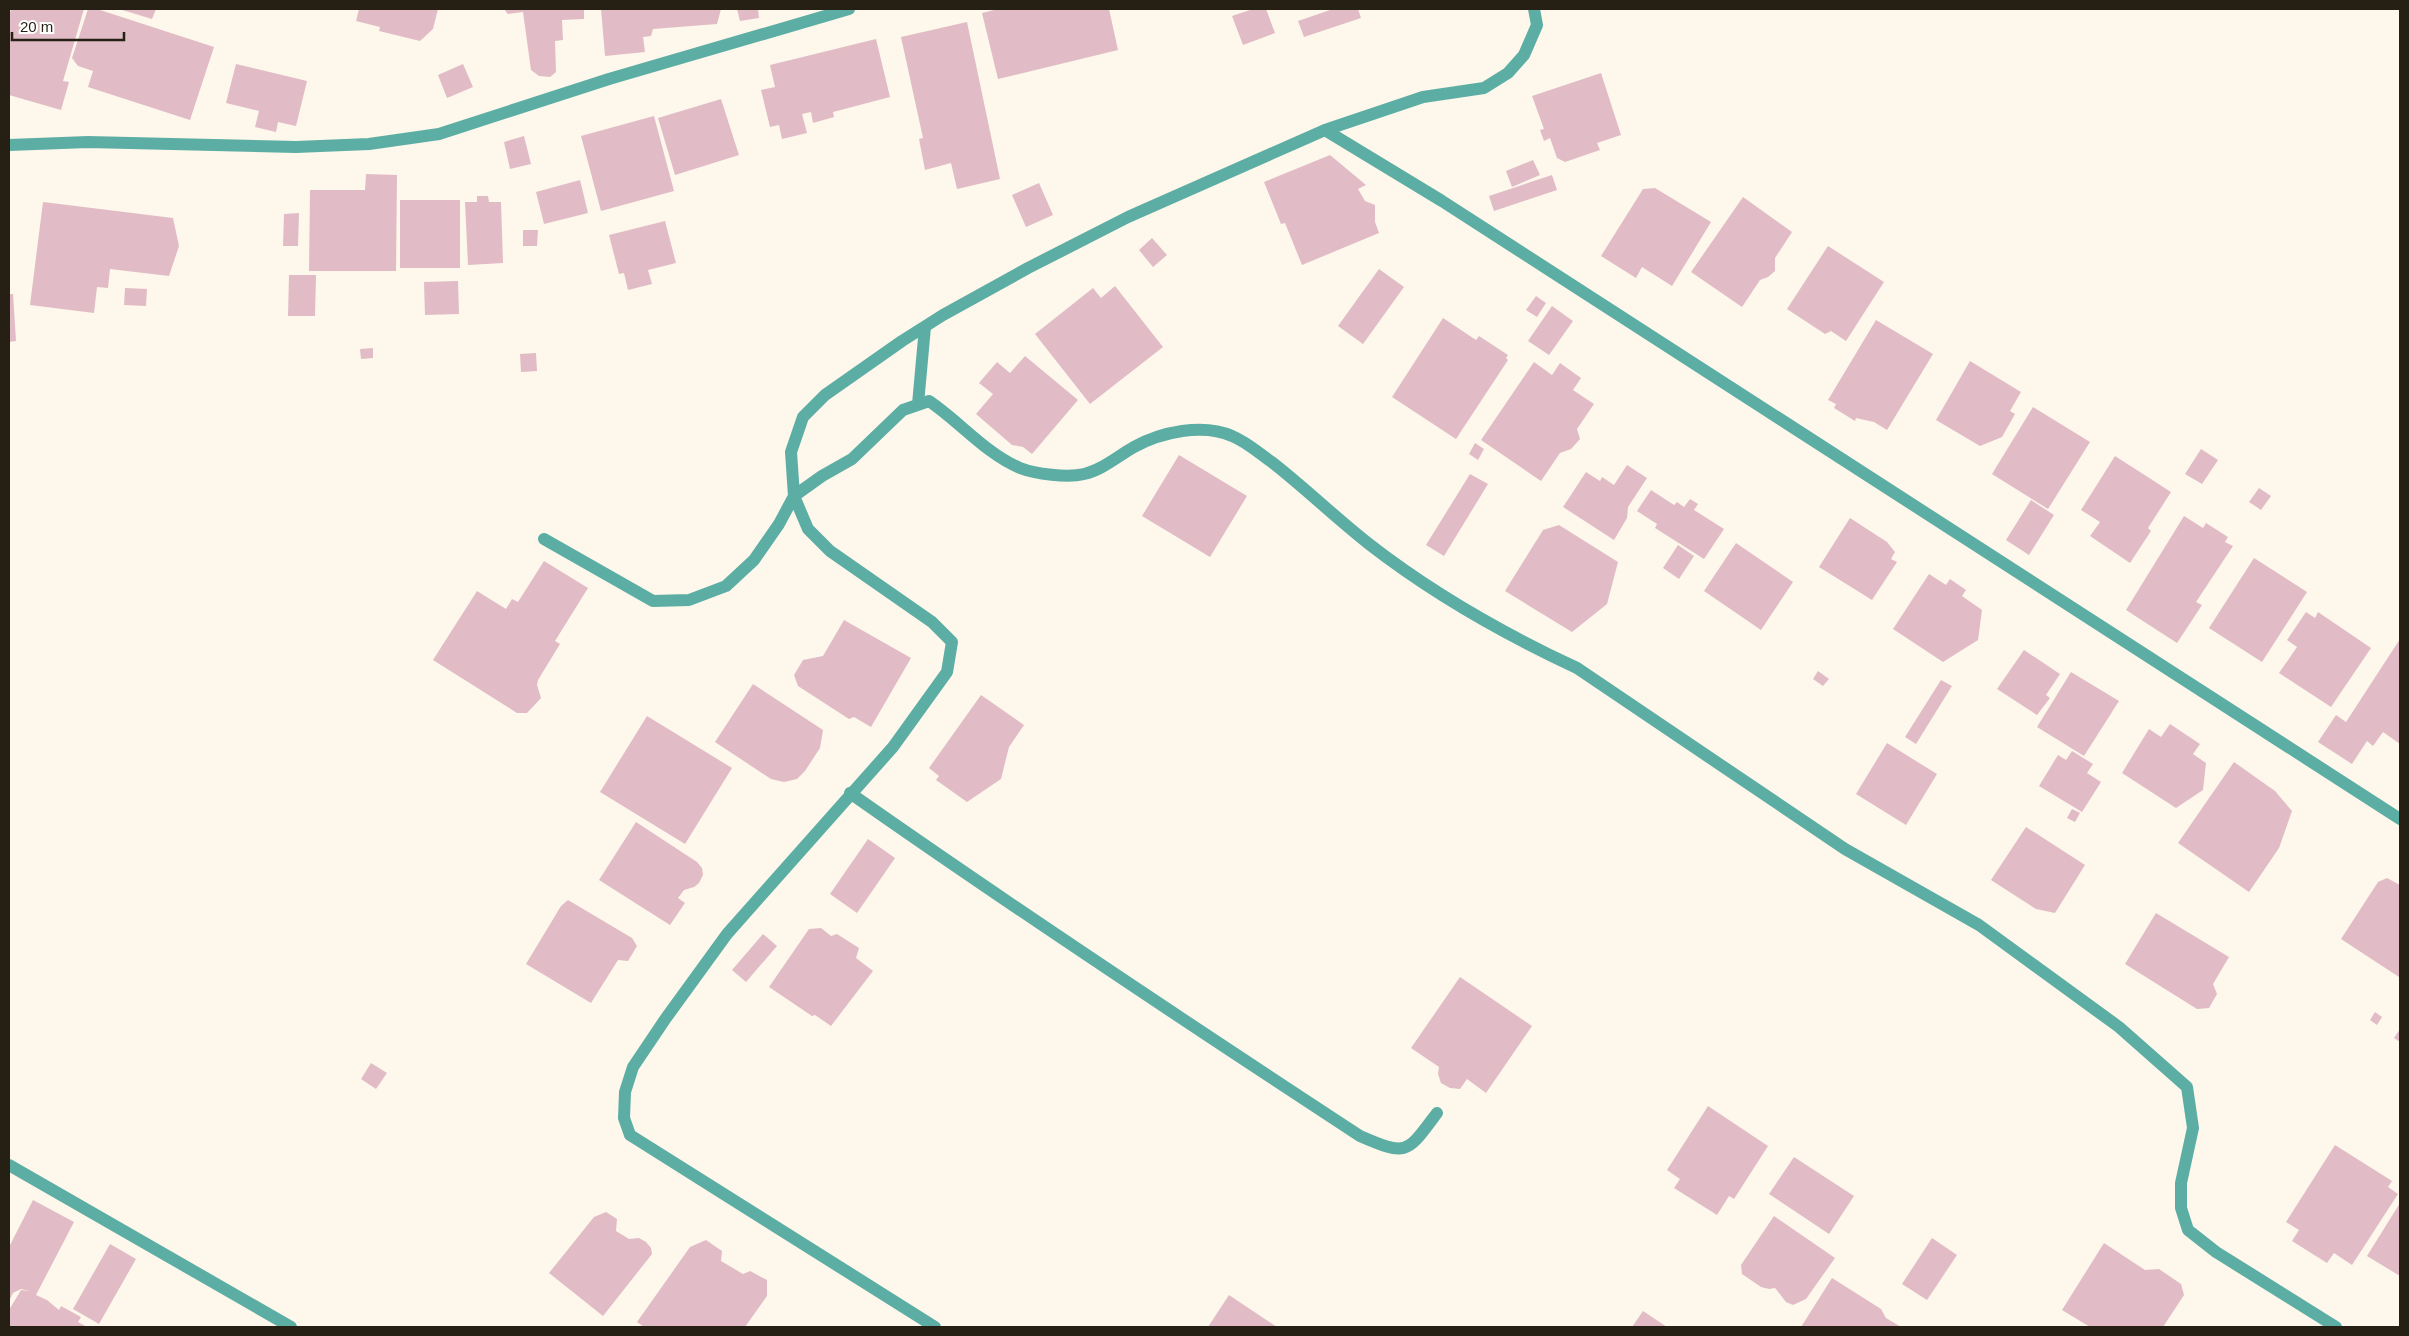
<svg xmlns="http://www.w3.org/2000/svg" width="2409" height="1336" font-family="Helvetica,sans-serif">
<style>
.building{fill:#e1bcc6}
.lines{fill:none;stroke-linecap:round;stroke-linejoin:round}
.minor{stroke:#5caea4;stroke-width:12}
</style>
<rect width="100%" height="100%" fill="#fef7eb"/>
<path class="building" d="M 11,9 L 84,9 L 63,81 L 69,82 L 61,110 L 9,95 L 9,16 Z
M 88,9 L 97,9 L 214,47 L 190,120 L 88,87 L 93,71 L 78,66 L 72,58 Z
M 119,9 L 156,9 L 152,19 Z
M 359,9 L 438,9 L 433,29 L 420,41 L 379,31 L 380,27 L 356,21 Z
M 504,9 L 584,9 L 584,19 L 562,20 L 563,40 L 555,41 L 556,72 L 550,77 L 539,76 L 531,70 L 523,12 L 508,14 Z
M 601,9 L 721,9 L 717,24 L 653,29 L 651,36 L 643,37 L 645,52 L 605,56 Z
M 737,9 L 758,9 L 759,18 L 740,21 Z
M 998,9 L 1109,9 L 1118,50 L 998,79 L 982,13 Z
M 1253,9 L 1266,9 L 1275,33 L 1243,45 L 1232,16 Z
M 1333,9 L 1358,9 L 1361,18 L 1304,37 L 1298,21 Z
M 967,22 L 1000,179 L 957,189 L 951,163 L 925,170 L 919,139 L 923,138 L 901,37 Z
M 876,39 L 890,97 L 833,112 L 834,117 L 813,123 L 811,112 L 802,114 L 807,133 L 782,139 L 779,125 L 770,127 L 761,90 L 775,87 L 770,65 Z
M 236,64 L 307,81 L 296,126 L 278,122 L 276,132 L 255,127 L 259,111 L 226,103 Z
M 463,64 L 473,87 L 447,98 L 438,75 Z
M 1601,73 L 1621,135 L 1597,143 L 1600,150 L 1565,162 L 1557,158 L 1550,138 L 1544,141 L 1540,130 L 1544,129 L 1532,96 Z
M 721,99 L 739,155 L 675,175 L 658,118 Z
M 654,116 L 674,191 L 601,211 L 581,136 Z
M 524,136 L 531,164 L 510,169 L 504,142 Z
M 1330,155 L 1366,185 L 1358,189 L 1365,201 L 1375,205 L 1375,222 L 1379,233 L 1302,265 L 1285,223 L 1281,224 L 1264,182 Z
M 1533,160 L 1540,175 L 1512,187 L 1506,171 Z
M 366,174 L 397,175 L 396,271 L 309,271 L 310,190 L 365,190 Z
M 1552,175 L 1557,190 L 1494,211 L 1489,196 Z
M 580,180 L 588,213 L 544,224 L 536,192 Z
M 1039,183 L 1053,215 L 1026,227 L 1012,195 Z
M 1655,188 L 1711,222 L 1672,286 L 1642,267 L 1636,278 L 1601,256 L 1643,189 Z
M 477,196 L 488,196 L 489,202 L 501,202 L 503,263 L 468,265 L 465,202 L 477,202 Z
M 1743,197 L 1792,232 L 1775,258 L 1775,271 L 1768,277 L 1760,280 L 1742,307 L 1691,272 Z
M 400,200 L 460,200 L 460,268 L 400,268 Z
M 43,202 L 173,218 L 179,246 L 169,276 L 110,269 L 108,288 L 97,287 L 94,313 L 30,305 Z
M 299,213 L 298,246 L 283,246 L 284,214 Z
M 665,221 L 676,263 L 648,270 L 652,284 L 628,290 L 624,273 L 619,274 L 609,235 Z
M 523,230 L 538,230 L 537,246 L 523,246 Z
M 1152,238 L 1167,255 L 1153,267 L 1139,250 Z
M 1828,246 L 1884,282 L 1846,341 L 1831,331 L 1825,334 L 1787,309 Z
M 1379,269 L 1404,287 L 1363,344 L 1338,326 Z
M 289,275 L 316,275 L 315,316 L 288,316 Z
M 458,281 L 459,314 L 425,315 L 424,282 Z
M 1115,286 L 1163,347 L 1090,404 L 1035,334 L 1093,288 L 1101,298 Z
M 125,288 L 147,289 L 146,306 L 124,305 Z
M 9,294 L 13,294 L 16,341 L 9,342 Z
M 1536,296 L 1546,303 L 1537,317 L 1526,310 Z
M 1552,306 L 1573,321 L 1549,355 L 1528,341 Z
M 1443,318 L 1476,340 L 1479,336 L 1508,355 L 1506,358 L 1508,360 L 1456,439 L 1392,397 Z
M 1876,320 L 1933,354 L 1887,430 L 1874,422 L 1856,418 L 1855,421 L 1834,408 L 1836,404 L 1828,400 Z
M 373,348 L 373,358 L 361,359 L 360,349 Z
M 536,353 L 537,371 L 521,372 L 520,354 Z
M 1025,356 L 1078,400 L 1032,454 L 1023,447 L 1012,445 L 976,414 L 993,394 L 979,383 L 997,362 L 1010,373 Z
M 1970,361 L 2021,392 L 2010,411 L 2015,414 L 2002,437 L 1980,446 L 1936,420 Z
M 1534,362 L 1552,375 L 1560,363 L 1581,378 L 1573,390 L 1594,404 L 1577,429 L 1580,439 L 1571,449 L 1560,453 L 1541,481 L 1481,440 Z
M 2033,407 L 2090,442 L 2048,509 L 1992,474 Z
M 1475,443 L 1484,449 L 1478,460 L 1469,454 Z
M 2201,449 L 2218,460 L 2202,484 L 2185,474 Z
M 1179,455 L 1247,496 L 1210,557 L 1142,516 Z
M 2115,456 L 2171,492 L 2148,528 L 2151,531 L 2130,563 L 2090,536 L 2100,522 L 2081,510 Z
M 1627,465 L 1647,478 L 1628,507 L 1627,518 L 1614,540 L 1563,507 L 1586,472 L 1600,481 L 1602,477 L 1614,485 Z
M 1470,474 L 1488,484 L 1444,556 L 1426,545 Z
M 2259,488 L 2271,496 L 2261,510 L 2249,502 Z
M 1651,490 L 1674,505 L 1677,502 L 1684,507 L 1690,499 L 1698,504 L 1694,510 L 1724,529 L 1704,559 L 1655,528 L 1657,524 L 1637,511 Z
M 2031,500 L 2054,515 L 2029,555 L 2006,540 Z
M 2184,516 L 2203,528 L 2206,523 L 2228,537 L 2225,542 L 2233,546 L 2196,602 L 2202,605 L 2177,643 L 2126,610 Z
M 1850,518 L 1887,542 L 1895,552 L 1891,559 L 1897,562 L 1872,600 L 1819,567 Z
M 1559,525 L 1618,562 L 1607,604 L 1572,632 L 1505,591 L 1543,530 Z
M 1736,543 L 1793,582 L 1761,630 L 1704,591 Z
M 1678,545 L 1694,556 L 1679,579 L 1663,568 Z
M 2254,558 L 2307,592 L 2262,662 L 2209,628 Z
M 544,561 L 588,588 L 555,641 L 560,644 L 538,680 L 537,685 L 541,698 L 527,713 L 517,713 L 433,660 L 477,591 L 506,609 L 512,599 L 518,602 Z
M 1929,574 L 1946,585 L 1950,579 L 1966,590 L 1962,596 L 1982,610 L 1978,640 L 1943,662 L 1893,629 Z
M 2306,612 L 2315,618 L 2318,612 L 2371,648 L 2331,707 L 2279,673 L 2297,647 L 2287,640 Z
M 844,620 L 911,658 L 871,727 L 854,717 L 849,719 L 798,686 L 794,675 L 803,660 L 823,656 Z
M 2400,639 L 2400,744 L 2383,732 L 2373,746 L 2367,741 L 2352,764 L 2318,742 L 2336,715 L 2346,722 Z
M 2024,650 L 2060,674 L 2046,695 L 2050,698 L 2037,715 L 1997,689 Z
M 1818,671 L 1829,679 L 1823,686 L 1813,679 Z
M 2071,672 L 2119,701 L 2084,756 L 2037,727 Z
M 1941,680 L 1952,686 L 1916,744 L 1905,737 Z
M 753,684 L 823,730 L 820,748 L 805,771 L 797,779 L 784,782 L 771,779 L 715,742 Z
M 981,695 L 1024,725 L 1009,747 L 1001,779 L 967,802 L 936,780 L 939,776 L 929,768 Z
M 647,716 L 732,768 L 685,844 L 600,792 Z
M 2170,724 L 2200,744 L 2193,754 L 2206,763 L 2203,790 L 2176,808 L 2122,773 L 2149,729 L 2161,737 Z
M 1887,743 L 1937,774 L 1906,825 L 1856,794 Z
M 2072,751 L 2093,764 L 2087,773 L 2101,782 L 2082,812 L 2039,786 L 2058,755 L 2066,760 Z
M 2234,762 L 2275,791 L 2292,811 L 2279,848 L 2249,892 L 2178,843 Z
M 2072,809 L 2080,813 L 2075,822 L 2067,818 Z
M 636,822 L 697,862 L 702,868 L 703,875 L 699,883 L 694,887 L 684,890 L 678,898 L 685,903 L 670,925 L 599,880 Z
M 2026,827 L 2085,865 L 2055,913 L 2036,909 L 1991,880 Z
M 868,839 L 895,858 L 857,913 L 830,894 Z
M 2387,878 L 2400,885 L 2399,977 L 2341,939 L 2378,882 Z
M 568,900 L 632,938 L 637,946 L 628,961 L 618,960 L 591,1003 L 526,964 L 561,906 Z
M 2156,913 L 2229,957 L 2213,984 L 2217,994 L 2209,1008 L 2197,1009 L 2125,964 Z
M 821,928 L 831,936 L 837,934 L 859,948 L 856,958 L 873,971 L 831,1026 L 815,1015 L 812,1016 L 769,987 L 809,929 Z
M 763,934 L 777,946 L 746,982 L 732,970 Z
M 1460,977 L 1532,1026 L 1486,1093 L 1467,1079 L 1460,1089 L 1450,1088 L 1441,1083 L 1438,1074 L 1439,1067 L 1411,1048 Z
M 2375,1012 L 2382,1017 L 2377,1025 L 2370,1020 Z
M 2400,1029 L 2400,1042 L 2394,1038 Z
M 371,1063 L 387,1073 L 376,1089 L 361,1079 Z
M 1708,1106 L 1768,1146 L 1734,1199 L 1729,1196 L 1717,1215 L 1674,1188 L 1680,1179 L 1667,1170 Z
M 2335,1145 L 2392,1181 L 2388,1187 L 2398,1194 L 2352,1265 L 2334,1253 L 2327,1263 L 2292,1241 L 2299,1230 L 2286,1222 Z
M 1794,1157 L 1854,1196 L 1829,1234 L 1769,1194 Z
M 33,1200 L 74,1222 L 36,1295 L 47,1300 L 59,1310 L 61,1306 L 81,1317 L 78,1322 L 87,1327 L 9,1327 L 9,1310 L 21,1290 L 30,1291 L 21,1289 L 13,1293 L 9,1301 L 9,1247 Z
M 2400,1203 L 2400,1276 L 2367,1256 Z
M 606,1212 L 617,1219 L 616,1231 L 629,1239 L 639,1238 L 646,1242 L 651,1248 L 652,1254 L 603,1316 L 549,1273 L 594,1217 Z
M 1774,1216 L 1835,1258 L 1806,1299 L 1793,1305 L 1786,1302 L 1775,1288 L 1769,1289 L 1761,1287 L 1742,1274 L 1741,1265 Z
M 1932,1238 L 1957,1255 L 1927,1300 L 1902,1284 Z
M 706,1240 L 722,1251 L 721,1261 L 743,1274 L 750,1271 L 767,1280 L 767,1296 L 745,1327 L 644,1327 L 637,1322 L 690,1247 Z
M 2104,1243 L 2145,1270 L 2159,1269 L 2181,1284 L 2184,1295 L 2163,1327 L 2090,1327 L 2062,1310 Z
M 110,1244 L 136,1259 L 99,1324 L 73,1309 Z
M 1832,1278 L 1881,1309 L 1886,1318 L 1901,1327 L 1801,1327 Z
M 1229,1295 L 1277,1327 L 1208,1327 Z
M 1643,1311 L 1667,1327 L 1632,1327 Z"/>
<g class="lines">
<path class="minor" d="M 1325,130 L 1442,201 L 2400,819
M 9,145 L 88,142 L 296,147 L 369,144 L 439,134 L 609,79 L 849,9
M 918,404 L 925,327
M 544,539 L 653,601 L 689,600 L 726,586 L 754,560 L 779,524 L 794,496 L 822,476 L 852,459 L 903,410 L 929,401 C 960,422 985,453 1020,468 C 1035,474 1068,478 1084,474 C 1102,470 1118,456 1134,447 C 1161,432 1203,423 1232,436 C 1247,442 1260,454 1273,463 C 1306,489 1336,518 1369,544 C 1432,593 1504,634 1577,668 L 1845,849 L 1979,925 L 2119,1027 L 2187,1087 L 2193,1128 L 2181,1183 L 2181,1208 L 2188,1230 L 2216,1252 L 2336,1327
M 850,793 C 1018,911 1189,1024 1360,1136 C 1408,1157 1407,1153 1437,1113
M 9,1165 L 291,1327
M 935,1327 L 630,1135 L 624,1118 L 625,1092 L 633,1067 L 666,1018 L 727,934 L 893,747 L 947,672 L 952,642 L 932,622 L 830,551 L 808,529 L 794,496 L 791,452 L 803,417 L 825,395 L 902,341 L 943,315 L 1028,268 L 1128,217 L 1325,130 L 1423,97 L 1484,88 L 1508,73 L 1524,55 L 1537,25 L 1534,9"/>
</g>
<rect width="2409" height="1336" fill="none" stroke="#261f14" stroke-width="20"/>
<path d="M12 32v8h112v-8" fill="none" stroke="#261f14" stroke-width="2.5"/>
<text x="20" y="32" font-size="15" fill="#261f14" stroke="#ffffff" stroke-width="4" paint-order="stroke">20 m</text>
</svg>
